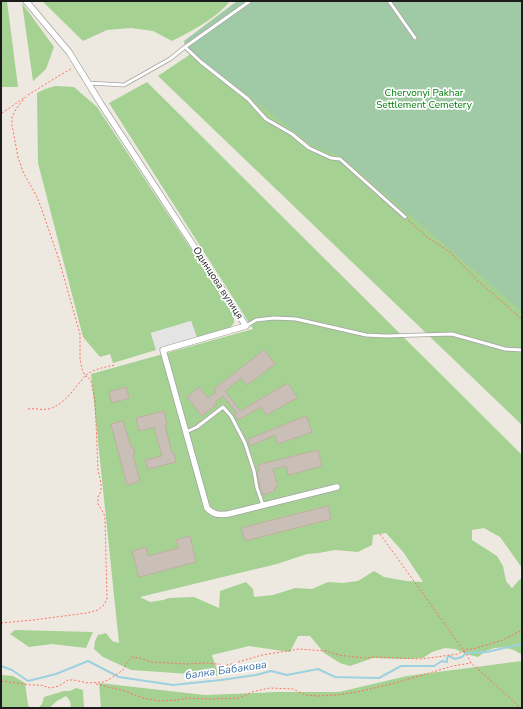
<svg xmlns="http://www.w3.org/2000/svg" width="523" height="709" font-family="'Nunito Sans',sans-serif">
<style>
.forest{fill:#a5d192;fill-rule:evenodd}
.cemetery{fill:#a0c9a5}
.parking{fill:#e4e4e4}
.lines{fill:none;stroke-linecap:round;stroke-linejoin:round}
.stream{stroke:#9dd1e0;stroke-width:2}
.building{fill:#cabfb6;stroke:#c1afa2}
.lane-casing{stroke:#a3a3a3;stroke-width:4.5}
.street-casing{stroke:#a3a3a3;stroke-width:7}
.path{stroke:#ff6f60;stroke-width:1;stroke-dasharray:2 2;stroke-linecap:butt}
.lane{stroke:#fff;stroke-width:3}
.street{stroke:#fff;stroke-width:5.5}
.labels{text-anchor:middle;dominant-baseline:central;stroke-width:3.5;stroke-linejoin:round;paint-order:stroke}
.park-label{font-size:10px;fill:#03800c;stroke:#fff}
.street-label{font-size:10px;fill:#1c1c1c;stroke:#fff}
.water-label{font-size:11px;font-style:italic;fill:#4076a9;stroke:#fff}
</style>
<rect width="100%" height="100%" fill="#eee9e0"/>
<path class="forest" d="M 1,1 L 7,1 L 18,87 L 1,87 Z
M 42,1 L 230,1 C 217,18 190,32 172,41 L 153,31 L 131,28 L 107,30 L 83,41 Z
M 522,1 L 522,425 L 158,76 L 213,39 Z
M 22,3 L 54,47 L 46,69 L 33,81 Z
M 147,82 L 522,455 L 522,568 L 500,537 L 484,528 L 472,530 L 472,540 L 497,556 L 503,566 L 506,581 L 512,588 L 519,580 L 522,578 L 522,655 C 512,648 501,645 489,650 C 485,651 481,655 478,657 L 466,654 L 455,649 L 445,648 L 432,652 L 423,658 L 403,659 L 373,658 L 350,666 L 340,663 L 324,653 L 310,636 L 298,636 L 290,652 L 249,646 L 212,655 L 219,676 L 131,670 L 103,657 L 94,649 L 95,641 L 98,635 L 106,633 L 112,641 L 119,643 L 91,374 L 253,329 L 109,103 ZM 386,533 L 404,553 L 423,582 L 406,581 L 384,577 L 374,571 L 358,581 L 342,583 L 328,582 L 312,589 L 295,588 L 273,595 L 254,597 L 253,589 L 246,582 L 220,591 L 219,608 L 194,597 L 169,598 L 163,600 L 150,602 L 140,597 L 277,564 L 307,554 L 319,553 L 335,550 L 358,552 L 372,545 L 373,535 Z
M 55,86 L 74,87 L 97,107 L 234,314 L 234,323 L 229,329 L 197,338 L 191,321 L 151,333 L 156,350 L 113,363 L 110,354 L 100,357 L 83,337 L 38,163 L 37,93 L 45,89 Z
M 15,630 L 93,632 L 86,648 L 52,644 L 29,647 L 10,634 Z
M 522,661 L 522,708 L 101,708 L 99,683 L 205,695 L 278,692 L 339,692 L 407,676 Z
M 1,675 L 13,676 L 25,683 L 28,705 L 30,708 L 1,708 Z
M 76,688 L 83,690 L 84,708 L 71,708 L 70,701 L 66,696 L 57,701 L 49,708 L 38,708 L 42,704 L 44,697 L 64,691 L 70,691 Z"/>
<path class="cemetery" d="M 237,1 L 522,1 L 522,311 L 341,156 L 313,146 L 185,47 L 184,41 Z"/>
<path class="parking" d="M 191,321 L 197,338 L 156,350 L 151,333 Z"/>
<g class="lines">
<path class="stream" d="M 1,666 L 12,670 L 28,681 L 56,674 L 88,661 L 119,677 L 173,685 L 221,680 L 256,675 L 271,671 L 287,675 L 318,669 L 335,677 L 379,678 L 401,666 L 434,666 L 442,661 L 447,662 L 447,658 L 449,656 L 455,659 L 462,657 L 466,653 L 487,652 L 522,644"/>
</g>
<path class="building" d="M 264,350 L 275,364 L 247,385 L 241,378 L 225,391 L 240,411 L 288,383 L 297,398 L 266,415 L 261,407 L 238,420 L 234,414 L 237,413 L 223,396 L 215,402 L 217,404 L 202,416 L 187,397 L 199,387 L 208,398 L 216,392 L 214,389 Z
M 126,387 L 129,398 L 112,403 L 109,392 Z
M 164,411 L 167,424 L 165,425 L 172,453 L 174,453 L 176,462 L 148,469 L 145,460 L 162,456 L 154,427 L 139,431 L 136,418 Z
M 306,416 L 312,432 L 278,444 L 275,435 L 250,446 L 248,439 Z
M 123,421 L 131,447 L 133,447 L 135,454 L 133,455 L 140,481 L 127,485 L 111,424 Z
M 318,450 L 322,466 L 288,475 L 286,466 L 273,469 L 278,487 L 274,488 L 275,491 L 263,495 L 260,487 L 257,472 L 259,471 L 258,465 Z
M 328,506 L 331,519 L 245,541 L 241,528 Z
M 190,536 L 196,562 L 139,577 L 132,551 L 146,547 L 148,556 L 179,548 L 176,540 Z"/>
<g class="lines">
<g class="lane-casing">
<path id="lane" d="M 389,1 L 415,38
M 185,47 L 201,62 L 248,99 L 266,119 L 292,134 L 309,148 L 331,158 L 340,159 L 405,217
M 88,83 L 124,85 L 170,59 L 185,47 L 250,1
M 246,326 L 256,320 L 274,318 L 296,319 L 366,335 L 386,336 L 452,334 L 505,349 L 522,350
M 186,432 L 197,427 L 223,407 L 231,416 L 245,443 L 254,471 L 257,488 L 263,505"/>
</g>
<g class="street-casing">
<path id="street" d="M 26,1 L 69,52 L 101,104 L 246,326 L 163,350 L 207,508 C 214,515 218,515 228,514 L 337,487"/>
</g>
<path class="path" d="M 28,95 L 62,74 L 71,69
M 2,113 L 24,98
M 408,220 L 427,237 L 450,252 L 478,281 L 522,319
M 28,409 C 36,408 44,411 52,408 C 64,403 72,392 80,382 C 82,380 83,377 86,375 C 94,369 105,367 115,365
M 380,534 L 467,655 L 471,663 L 521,708
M 1,623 L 33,620 L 87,613 L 98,610 L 104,605 L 107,599 L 105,519 L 104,514 L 98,504 L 98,497 L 101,491 L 101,483 L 98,470 L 95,400 L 91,381 L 88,377 L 85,376 L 82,369 L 80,358 L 80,334 L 59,260 L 41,207 L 36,195 L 23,172 L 18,157 L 12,125 L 12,117 L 16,109 L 27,95
M 1,681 L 31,685 L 41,685 L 50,688 L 59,686 L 68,680 L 74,680 L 88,683 L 103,682 L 110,679 L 123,670 L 128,661 L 132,657 L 140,658 L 151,662 L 186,664 L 205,663 L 228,665 L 262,655 L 299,649 L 326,651 L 339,655 L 355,657 L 365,658 L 374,657 L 421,659 L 458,654 L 467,649 L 473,649 L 503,640 L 522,630
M 96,684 L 125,691 L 143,698 L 160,701 L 178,700 L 187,698 L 211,699 L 239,698 L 252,692 L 260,690 L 270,688 L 293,689 L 306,695 L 318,696 L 336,695 L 357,692 L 395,683 L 453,666 L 471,663"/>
<use href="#lane" class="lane"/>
<use href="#street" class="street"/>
</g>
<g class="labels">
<g class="park-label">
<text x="424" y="93">Chervonyi Pakhar<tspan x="424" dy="12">Settlement Cemetery</tspan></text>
</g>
<g class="street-label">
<text transform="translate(218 283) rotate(57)">Одинцова вулиця</text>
</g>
<g class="water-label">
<text transform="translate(226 670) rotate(-8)">балка Бабакова</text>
</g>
</g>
<rect width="523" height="709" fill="none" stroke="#1c1c1c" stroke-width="4"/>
</svg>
